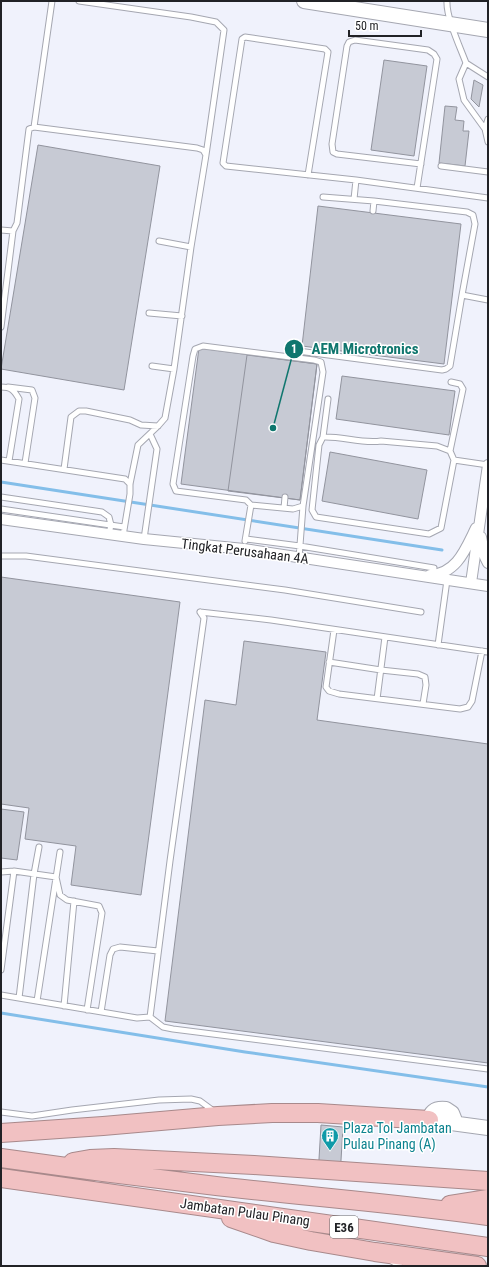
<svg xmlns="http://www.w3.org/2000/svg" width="489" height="1267" font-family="'Roboto Condensed',sans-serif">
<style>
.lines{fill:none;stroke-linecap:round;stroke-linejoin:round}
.stream{stroke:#83bee9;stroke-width:3}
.building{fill:#c7cad4;stroke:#92949e}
.lane-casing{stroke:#a5a7b1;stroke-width:7}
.street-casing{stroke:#a5a7b1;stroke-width:12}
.secondary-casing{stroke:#a5a7b1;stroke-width:16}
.highway-casing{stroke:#a8898b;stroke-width:20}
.lane{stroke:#fff;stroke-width:5}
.street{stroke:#fff;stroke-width:10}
.secondary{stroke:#fff;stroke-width:14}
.highway{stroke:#f1c1c2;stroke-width:18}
.labels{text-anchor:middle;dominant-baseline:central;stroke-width:3;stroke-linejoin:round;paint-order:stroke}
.shield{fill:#fff;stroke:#646467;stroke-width:1}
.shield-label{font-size:13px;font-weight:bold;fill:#212226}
.street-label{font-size:14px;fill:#212226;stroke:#fff}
.culture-label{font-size:14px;fill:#0d838f;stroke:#fff;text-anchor:start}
.leader{fill:none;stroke:#0f766e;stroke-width:1.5}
.callout-dot{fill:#0f766e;stroke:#fff;stroke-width:1.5}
.mark-label{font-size:12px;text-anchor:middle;font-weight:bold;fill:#fff}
.callout-label{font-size:15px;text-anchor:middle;font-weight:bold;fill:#0f766e;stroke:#fff;stroke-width:3;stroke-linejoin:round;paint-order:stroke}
</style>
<rect width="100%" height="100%" fill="#f0f2fc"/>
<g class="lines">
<path class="stream" d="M 1,482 L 442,550
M 1,1013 L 245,1052 L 488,1087"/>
</g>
<path class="building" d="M 384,60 L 427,66 L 414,156 L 371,150 Z
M 474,80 L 483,85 L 479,107 L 471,99 Z
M 445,106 L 457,107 L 455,120 L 464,121 L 463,131 L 469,131 L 465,166 L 439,163 Z
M 38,145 L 160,166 L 124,390 L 1,369 Z
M 318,206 L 461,224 L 444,364 L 302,346 Z
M 199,348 L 317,364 L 300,500 L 181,484 Z
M 247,355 L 317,364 L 300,500 L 228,491 Z
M 342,376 L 455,391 L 449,435 L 336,419 Z
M 330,452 L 427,470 L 418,519 L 322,501 Z
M 1,577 L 180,602 L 141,895 L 71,885 L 76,846 L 25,839 L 29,808 L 1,804 Z
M 244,641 L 326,652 L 317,720 L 488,744 L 488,1063 L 165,1021 L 205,700 L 236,705 Z
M 1,809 L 24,812 L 17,860 L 1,858 Z
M 321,1125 L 343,1127 L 340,1177 L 318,1176 Z"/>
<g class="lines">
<g class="lane-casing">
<path id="lane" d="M 79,1 L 191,17 L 216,22 L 224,30 L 206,155
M 447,1 C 446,17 460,47 466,63 L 459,79 L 464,100 L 485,129 L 488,142
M 466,63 L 488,77
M 34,127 L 52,1
M 485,129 L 488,119
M 441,166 L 488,172
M 308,175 L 328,52 L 325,49 L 245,37 L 242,39 L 223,163 L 226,166 L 356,180 L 488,198
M 417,188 L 437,59 L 434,54 L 428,50 L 355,40 L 349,42 L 347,46 L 332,144 L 333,152 L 337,154 L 421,164
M 323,197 L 374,201 L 467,212 L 473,215 L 475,224 L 462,295
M 354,199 L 356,180
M 373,211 L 374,201
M 1,230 L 13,231 L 17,223 L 29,129 L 34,127 L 197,148 L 203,150 L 206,155 L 191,247 L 174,369 L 165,418 L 158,426 L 138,445 L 130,484 L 130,494 L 123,536
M 159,241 L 191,247
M 149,313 L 182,316
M 1,327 L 13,231
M 298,351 L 442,370 L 446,369 L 450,366 L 462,295 L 488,300
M 152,366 L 174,369
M 1,387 C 11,387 14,390 19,399 L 9,461
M 8,387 L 32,390 L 35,398 L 25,463
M 323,437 L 328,399
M 450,451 L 463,389 L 460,384 L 451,382
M 1,460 L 125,479 L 130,484
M 454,460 L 441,528 L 429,534 L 316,517 L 312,510 L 319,445 L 323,437 C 342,436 362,444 381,441 L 437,446 L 450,451 L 454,460 L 488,465
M 64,469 L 71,417 L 79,411 L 86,411 L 130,420 L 141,425 L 158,426
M 1,497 L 102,512 L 109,517 L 111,525 L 109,534
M 284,508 L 285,497
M 1,509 L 124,527
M 144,539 L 157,449 L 150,434
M 246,539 L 300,546 L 434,568
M 245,541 L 251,505
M 1,556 L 26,556 L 285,590 L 421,612
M 299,558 L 303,506 L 323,372 L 321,362 L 314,360 L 203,346 L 195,349 L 193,356 L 173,484 L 176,491 L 246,500 L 251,505 L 293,509 L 303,506
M 200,612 L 271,620 L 488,652
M 334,630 L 326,687 L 329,691 L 339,694 L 460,709 L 468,707 L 472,701 L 482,651
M 438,645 L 447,580
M 329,662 L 381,670 L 418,674 L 425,677 L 426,685 L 423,704
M 377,699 L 385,637
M 1,872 L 14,871 L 56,877 L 60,895 L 67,900 L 99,906 L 102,913 L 87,1010
M 1,970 L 14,871
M 1,995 L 137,1018 L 150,1017 L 170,861 L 204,618 L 200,612
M 19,998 L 34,874 L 39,847
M 37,1001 L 60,852
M 64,1006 L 74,901
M 101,1012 L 110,955 L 113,949 L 120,947 L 158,951
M 150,1017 L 163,1027 L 173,1029 L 488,1069
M 1,1112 L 32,1116 L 72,1110 L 159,1100 L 191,1099 L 200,1101 L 215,1112
M 390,1260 L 400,1266"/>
</g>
<g class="street-casing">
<path id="street" d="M 1,519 L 144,539 L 244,549 L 488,586
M 481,537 L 485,557 L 488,563
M 430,575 C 457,574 466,548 476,528
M 471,583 L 488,465"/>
</g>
<g class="secondary-casing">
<path id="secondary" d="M 304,1 L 488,30
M 456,1123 L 452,1113 L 446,1109 C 437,1108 431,1110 429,1120 L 488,1128"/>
</g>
<g class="highway-casing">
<path id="highway" d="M 1,1133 L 103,1126 L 218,1116 L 272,1113 L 318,1113 L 429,1120
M 1,1158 C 70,1168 139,1177 208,1185 C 301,1196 395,1203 488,1216
M 73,1162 L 90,1159 L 114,1158 L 254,1165 L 488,1181
M 1,1178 L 488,1247
M 450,1205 L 488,1199
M 231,1218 L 274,1233 L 311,1241 L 375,1252 L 477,1266"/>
</g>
<use href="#lane" class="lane"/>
<use href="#street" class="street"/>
<use href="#secondary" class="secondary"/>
<use href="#highway" class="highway"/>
</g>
<defs>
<g id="building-pin" transform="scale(0.9)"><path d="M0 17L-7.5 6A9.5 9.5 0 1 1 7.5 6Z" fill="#0f9aa8" stroke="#fff"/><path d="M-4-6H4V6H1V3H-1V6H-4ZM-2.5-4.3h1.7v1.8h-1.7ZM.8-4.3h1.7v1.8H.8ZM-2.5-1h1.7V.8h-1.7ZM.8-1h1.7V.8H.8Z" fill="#fff"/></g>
</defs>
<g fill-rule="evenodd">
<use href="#building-pin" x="330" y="1136"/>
</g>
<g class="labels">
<rect class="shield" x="330" y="1216" width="28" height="22" rx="3"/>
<g class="shield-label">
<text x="344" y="1227">E36</text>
</g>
<g class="street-label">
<text transform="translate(245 551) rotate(7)">Tingkat Perusahaan 4A</text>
<text transform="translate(245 1212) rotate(8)">Jambatan Pulau Pinang</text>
</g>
<g class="culture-label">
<text x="343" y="1128">Plaza Tol Jambatan<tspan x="343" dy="16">Pulau Pinang (A)</tspan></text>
</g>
</g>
<path class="leader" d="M273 428L294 349"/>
<g class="callout-dot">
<circle cx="273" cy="428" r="4"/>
<circle cx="294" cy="349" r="10"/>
</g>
<g class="mark-label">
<text x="294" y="353">1</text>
</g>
<g class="callout-label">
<text x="365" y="354">AEM Microtronics</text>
</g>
<rect width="489" height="1267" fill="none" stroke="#212226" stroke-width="4"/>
<path d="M349 30v6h72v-6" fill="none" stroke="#212226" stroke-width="2"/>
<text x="355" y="30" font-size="12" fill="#212226" stroke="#ffffff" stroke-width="3" paint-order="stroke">50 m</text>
</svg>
